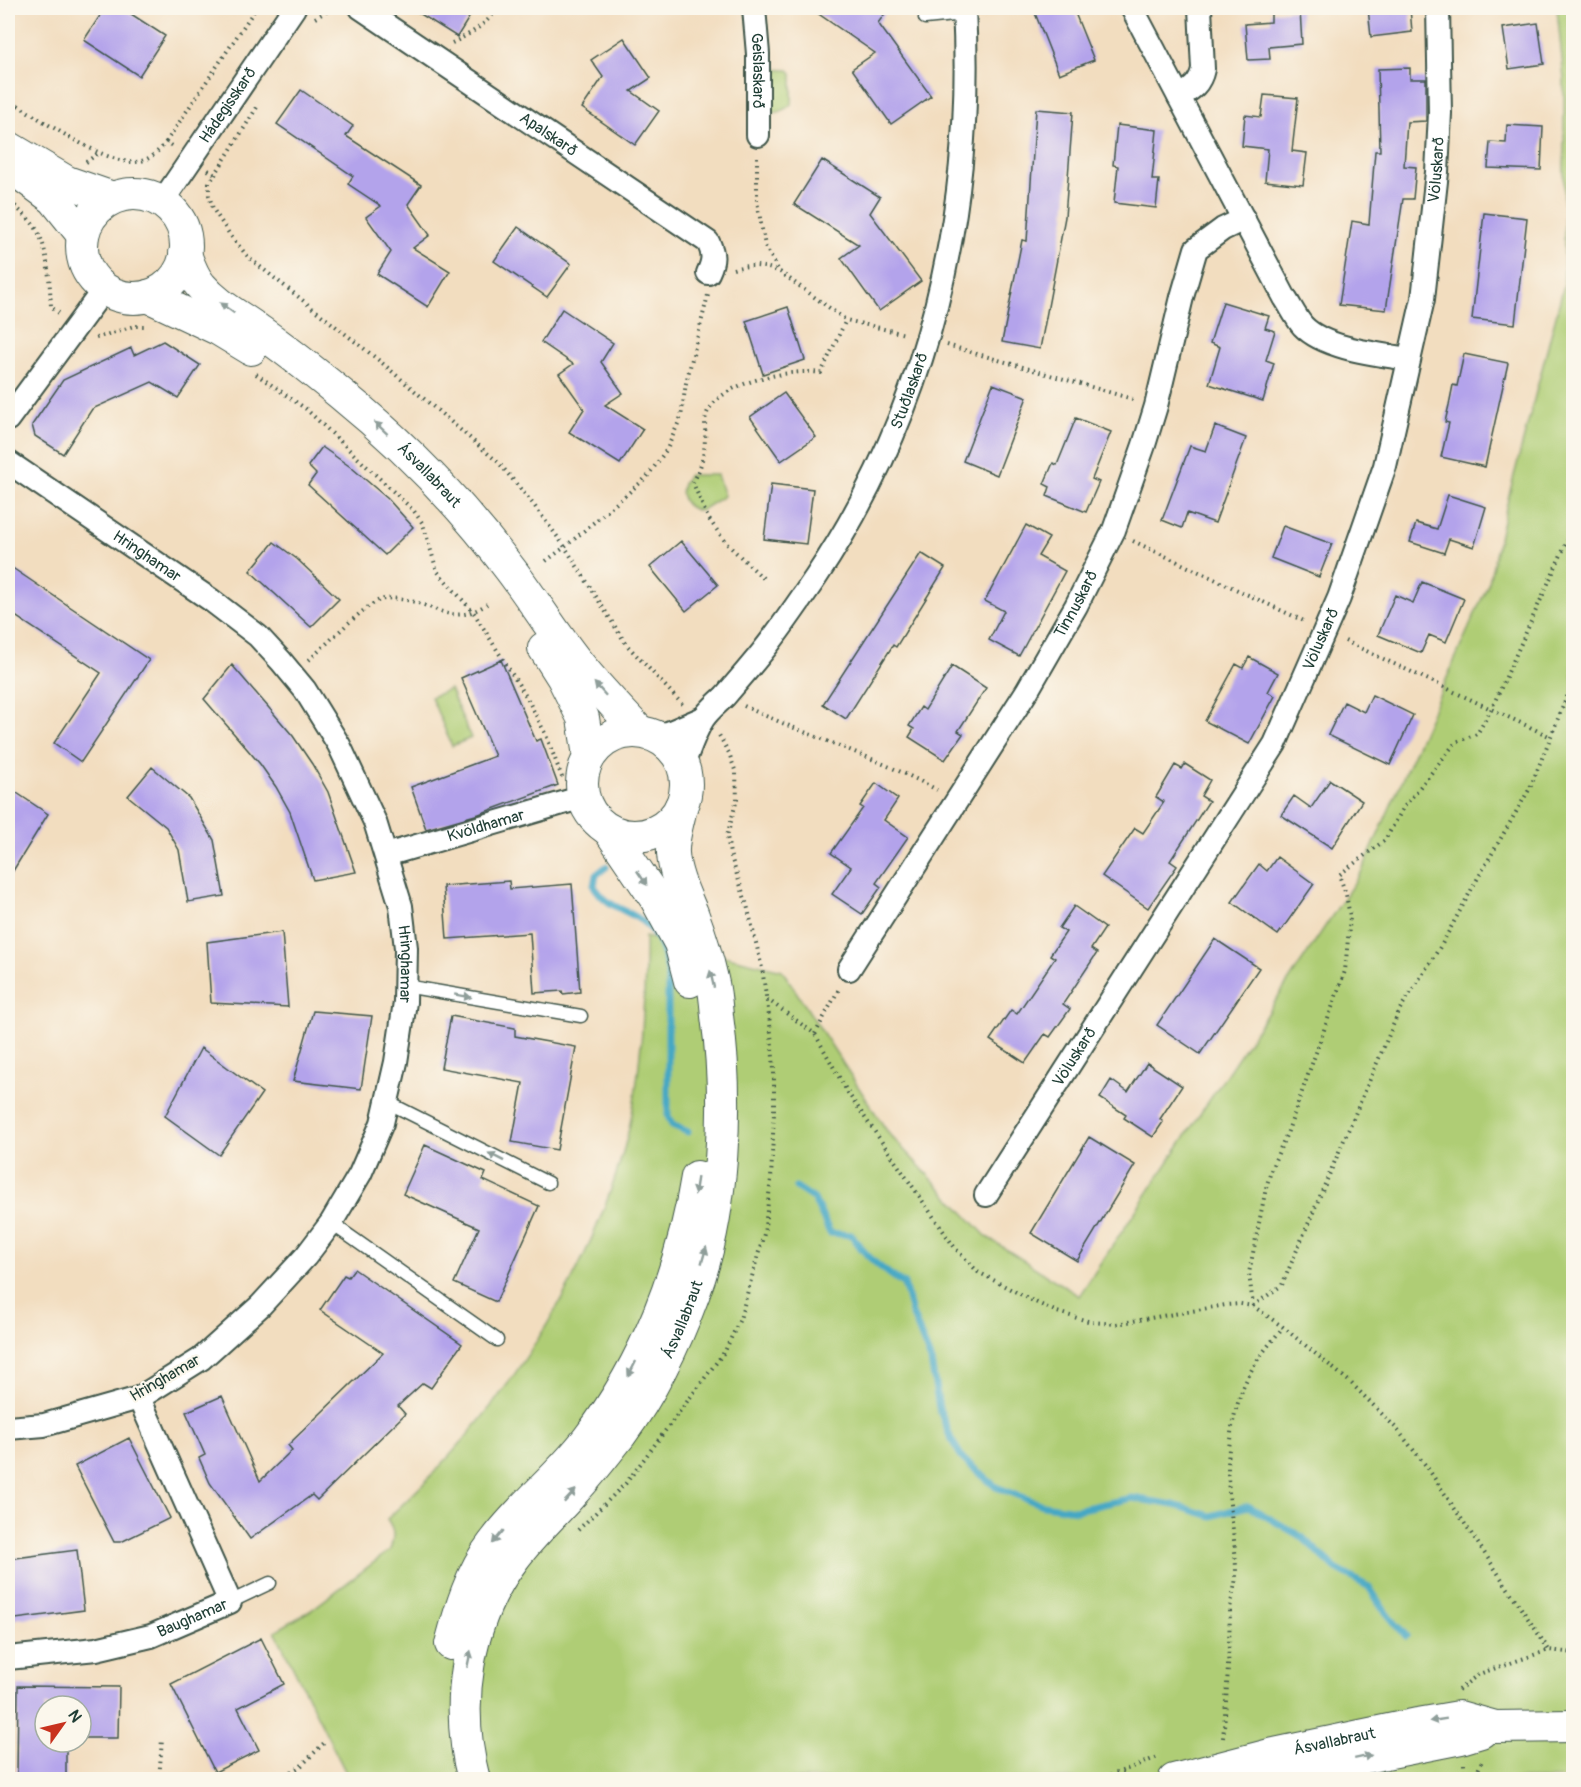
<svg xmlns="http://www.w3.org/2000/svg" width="1581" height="1787" font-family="Pangolin,sans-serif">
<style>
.green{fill:#afcd74;stroke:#678554;stroke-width:1.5}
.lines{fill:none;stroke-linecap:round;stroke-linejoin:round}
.stream{stroke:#45a7c4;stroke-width:7}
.building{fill:#b3a3eb}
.service-casing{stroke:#3f5549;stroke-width:15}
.minor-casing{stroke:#3f5549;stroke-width:26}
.secondary-casing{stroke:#3f5549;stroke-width:34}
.path{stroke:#3f5549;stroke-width:4;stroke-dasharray:1.5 4.5;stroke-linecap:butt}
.service{stroke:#fff;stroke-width:12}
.minor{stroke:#fff;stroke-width:22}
.secondary{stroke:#fff;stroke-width:32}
.oneway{fill:#8f9e9a}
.labels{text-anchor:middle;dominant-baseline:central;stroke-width:4.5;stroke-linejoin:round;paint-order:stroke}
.street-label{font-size:16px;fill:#1f3d34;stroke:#fbf7ec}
</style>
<rect width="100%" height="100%" fill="#fbf7ec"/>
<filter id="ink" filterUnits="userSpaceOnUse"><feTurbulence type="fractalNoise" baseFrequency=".0167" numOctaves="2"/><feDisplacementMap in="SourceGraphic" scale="12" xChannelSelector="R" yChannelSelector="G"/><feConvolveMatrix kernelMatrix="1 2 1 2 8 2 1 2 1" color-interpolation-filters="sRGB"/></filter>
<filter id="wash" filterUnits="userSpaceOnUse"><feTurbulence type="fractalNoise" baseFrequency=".008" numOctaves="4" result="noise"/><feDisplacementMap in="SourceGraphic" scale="24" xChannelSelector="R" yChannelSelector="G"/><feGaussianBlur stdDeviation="1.35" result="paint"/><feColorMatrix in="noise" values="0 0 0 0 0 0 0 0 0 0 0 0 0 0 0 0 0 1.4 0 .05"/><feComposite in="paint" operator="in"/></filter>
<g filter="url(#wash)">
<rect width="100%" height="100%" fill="#f2ddbf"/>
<path class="green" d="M 1557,8 L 1573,8 L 1573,1779 L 338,1779 L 347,1775 L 275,1631 L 310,1611 L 390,1550 C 394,1537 395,1530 387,1519 C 497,1418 585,1289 625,1145 C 635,1108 639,1070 642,1032 C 644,1000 646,969 645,937 L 782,970 L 889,1134 L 987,1237 L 1079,1296 L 1362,871 L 1489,582 L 1509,495 L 1564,285 L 1564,80 Z
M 763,69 L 789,70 L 792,73 L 792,103 C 783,112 778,114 765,112 Z
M 689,475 L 717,475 L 724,496 L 700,511 C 680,507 676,489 689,475 Z
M 450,689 L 471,738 L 452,746 L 431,697 Z"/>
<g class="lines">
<path class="stream" d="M 606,867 L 596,875 L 594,886 C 609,909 623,907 642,921 C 658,932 663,952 668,970 L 668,1116 L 672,1125 L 688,1132
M 796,1187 L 814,1199 L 830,1233 L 852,1235 C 865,1257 883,1270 904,1284 L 912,1313 L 931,1361 L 939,1408 L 951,1439 L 963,1459 L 996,1487 L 1043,1505 L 1076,1510 L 1132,1498 L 1174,1505 L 1211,1516 L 1248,1506 L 1302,1537 L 1336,1569 L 1369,1587 L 1384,1610 L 1406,1636"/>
</g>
<g id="blocks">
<path class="building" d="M 105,8 L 122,8 L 165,36 L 139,76 L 84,40 Z
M 411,8 L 475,8 L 457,37 Z
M 810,8 L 889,8 L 878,23 L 931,96 L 891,124 L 852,69 L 875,53 Z
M 1033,8 L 1073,8 L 1094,60 L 1059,74 Z
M 1368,8 L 1410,8 L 1412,32 L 1371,37 Z
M 1300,10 L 1302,44 L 1269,47 L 1270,59 L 1248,60 L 1245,24 L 1271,22 L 1271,12 Z
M 1538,23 L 1544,64 L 1509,69 L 1503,28 Z
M 624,38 L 651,78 L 631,91 L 659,111 L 635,145 L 582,108 L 603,77 L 591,60 Z
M 1410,68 L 1410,79 L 1426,79 L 1426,121 L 1407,122 L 1404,166 L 1416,167 L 1413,199 L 1403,199 L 1386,310 L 1339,305 L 1352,221 L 1369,224 L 1375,151 L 1380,151 L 1378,69 Z
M 301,90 L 353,126 L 346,136 L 421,185 L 408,204 L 430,235 L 413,248 L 450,271 L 428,307 L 377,274 L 391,252 L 366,217 L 381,206 L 348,184 L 353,176 L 277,124 Z
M 1264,95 L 1298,98 L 1292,151 L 1307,153 L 1303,185 L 1265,181 L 1268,149 L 1242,146 L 1245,115 L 1261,117 Z
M 1036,109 L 1073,112 L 1065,217 L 1040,349 L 1002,342 L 1022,240 L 1027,241 Z
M 1117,125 L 1157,130 L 1152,180 L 1159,180 L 1156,208 L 1114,203 L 1118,166 L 1113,165 Z
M 1507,125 L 1543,127 L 1541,170 L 1488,168 L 1490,142 L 1506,143 Z
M 822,160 L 880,197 L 870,213 L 921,281 L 879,311 L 841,258 L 859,245 L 794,204 Z
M 1484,213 L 1527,218 L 1515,324 L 1472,319 Z
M 518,227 L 571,264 L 547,297 L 494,261 Z
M 1223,302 L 1269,316 L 1265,328 L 1275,331 L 1266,360 L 1274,363 L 1263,401 L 1209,384 L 1220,347 L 1210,343 Z
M 788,307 L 805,360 L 763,374 L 746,321 Z
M 562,309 L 613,343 L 601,362 L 623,393 L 605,405 L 643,429 L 620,464 L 569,432 L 584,409 L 559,374 L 573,364 L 541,342 Z
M 163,341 L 200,365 L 178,398 L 152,382 L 92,409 L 63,454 L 35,436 L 32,425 L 63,380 L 131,348 L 134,355 Z
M 1464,354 L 1508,363 L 1485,467 L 1441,457 L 1449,423 L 1445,422 L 1449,405 L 1453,385 L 1457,386 Z
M 993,384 L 1027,397 L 997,475 L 963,461 Z
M 784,393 L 816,437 L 781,461 L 750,417 Z
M 1076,418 L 1111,432 L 1092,479 L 1099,482 L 1086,512 L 1047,496 L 1050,487 L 1044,484 L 1053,463 L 1057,465 Z
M 1215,426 L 1246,438 L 1215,523 L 1187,513 L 1182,528 L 1162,520 L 1190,446 L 1206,451 Z
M 322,447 L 352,468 L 388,499 L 413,527 L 385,555 L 308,485 L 316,474 L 308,466 Z
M 771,484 L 813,489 L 806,544 L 764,539 Z
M 1448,495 L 1486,507 L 1474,547 L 1449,539 L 1444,553 L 1410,542 L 1416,523 L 1437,529 Z
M 1026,525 L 1049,538 L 1038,556 L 1065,571 L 1019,656 L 989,640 L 1004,611 L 985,601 Z
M 1283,526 L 1332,544 L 1319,577 L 1271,558 Z
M 681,541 L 718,585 L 686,611 L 650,567 Z
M 274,542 L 297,559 L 339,599 L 311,627 L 250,571 Z
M 921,553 L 945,568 L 896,647 L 893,645 L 846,719 L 823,704 Z
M 8,565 L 149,660 L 81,762 L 54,743 L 101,673 L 8,611 Z
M 1422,582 L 1464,599 L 1446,642 L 1429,635 L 1421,653 L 1378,635 L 1395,595 L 1413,603 Z
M 1249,657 L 1278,673 L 1268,692 L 1275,696 L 1249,744 L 1205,721 L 1236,664 L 1243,668 Z
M 501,660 L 536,741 L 541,739 L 558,785 L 479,814 L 426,829 L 411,787 L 495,756 L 461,678 Z
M 232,665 L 293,736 L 312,764 L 328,792 L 356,872 L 313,880 L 290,812 L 276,787 L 260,764 L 204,699 Z
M 952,666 L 986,688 L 958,731 L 963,734 L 945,760 L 909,737 L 914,729 L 909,726 L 921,707 L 925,710 Z
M 1372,695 L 1413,715 L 1390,765 L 1328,735 L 1344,702 L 1364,712 Z
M 1185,764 L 1210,780 L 1201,796 L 1209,801 L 1170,861 L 1177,866 L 1148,908 L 1102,876 L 1135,828 L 1143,833 L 1164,802 L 1156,797 L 1175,765 L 1182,769 Z
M 152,767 L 189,798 L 214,840 L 224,896 L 188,902 L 179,850 L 166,827 L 128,796 Z
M 1330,780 L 1362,801 L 1332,848 L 1281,815 L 1294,796 L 1311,808 Z
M 876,783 L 898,799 L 884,820 L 908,837 L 876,883 L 881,887 L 862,914 L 832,894 L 851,867 L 831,853 L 863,808 L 860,806 Z
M 8,787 L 48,814 L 8,879 Z
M 1277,857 L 1314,884 L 1278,935 L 1232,902 L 1259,864 L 1267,871 Z
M 509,881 L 510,889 L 572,884 L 580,992 L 563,994 L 562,991 L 534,993 L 530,933 L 447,939 L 443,886 Z
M 1074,906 L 1105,928 L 1091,949 L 1097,953 L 1063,1004 L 1070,1009 L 1050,1037 L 1045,1034 L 1025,1063 L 990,1040 L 1011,1010 L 1017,1014 L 1055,958 L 1050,955 L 1066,932 L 1059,928 Z
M 282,932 L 288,1007 L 211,1003 L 207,942 Z
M 1215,939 L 1259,968 L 1200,1054 L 1157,1025 Z
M 313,1011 L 372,1016 L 361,1089 L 293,1081 Z
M 451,1016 L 515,1028 L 515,1036 L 576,1047 L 557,1150 L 512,1142 L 523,1083 L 441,1068 Z
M 201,1048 L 262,1093 L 219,1155 L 165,1116 Z
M 1147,1063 L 1182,1086 L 1160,1119 L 1163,1122 L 1153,1137 L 1124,1118 L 1126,1115 L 1100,1098 L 1111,1080 L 1128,1092 Z
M 1089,1137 L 1135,1165 L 1077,1261 L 1031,1233 Z
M 425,1145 L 486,1173 L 483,1180 L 539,1206 L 496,1302 L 454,1283 L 479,1228 L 403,1194 Z
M 354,1269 L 462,1344 L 431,1388 L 423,1383 L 398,1406 L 405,1414 L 317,1500 L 312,1495 L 250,1539 L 210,1483 L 199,1458 L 205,1455 L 186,1412 L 222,1396 L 260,1481 L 292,1450 L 288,1445 L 383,1353 L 320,1310 L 344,1275 L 348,1277 Z
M 129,1438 L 170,1518 L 121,1542 L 114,1542 L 75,1466 Z
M 77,1550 L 84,1610 L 8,1620 L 8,1559 Z
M 261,1638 L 284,1684 L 238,1708 L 259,1750 L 215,1772 L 171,1684 Z
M 18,1686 L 119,1687 L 118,1738 L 81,1738 L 81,1706 L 45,1706 L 45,1742 L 66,1742 L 66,1779 L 17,1779 Z"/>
</g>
</g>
<g filter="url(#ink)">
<use href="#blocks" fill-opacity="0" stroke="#3f5549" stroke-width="1.5"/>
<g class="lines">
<g class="service-casing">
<path id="service" d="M 925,18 L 964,14
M 405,986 L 581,1016
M 387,1102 L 548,1183
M 331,1223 L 497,1340
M 230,1602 L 270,1583"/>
</g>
<g class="minor-casing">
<g id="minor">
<path id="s1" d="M 361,8 L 708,242 C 714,254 714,260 708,273"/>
<path id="s2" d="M 754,8 L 758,54 L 758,135"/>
<path d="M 1132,8 L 1285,298 C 1291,307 1296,318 1303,326 C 1325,349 1378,354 1409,359"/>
<path d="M 1179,97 C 1192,89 1200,84 1203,69 L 1200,8"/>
<path id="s3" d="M 162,202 L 294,8"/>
<path d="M 8,419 L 104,289"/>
<path id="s4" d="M 8,462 L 211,600 L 258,636 L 281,661 L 305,690 L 339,745 L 375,822 L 401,906 L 406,948 L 405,1002 L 396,1062 L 382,1123 L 360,1174 L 331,1223 L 306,1256 L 260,1306 L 201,1359 L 139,1398 L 44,1425 L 8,1428"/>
<path d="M 654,735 L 668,733 L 703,718"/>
<path id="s5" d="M 683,765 C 689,750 694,733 703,719 C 709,710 718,703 725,696 C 738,681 751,666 763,651 C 782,627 799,602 816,577 C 929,408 975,210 964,8"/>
<path id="s6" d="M 386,855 L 583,797"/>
<path id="s7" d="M 849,969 L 1027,691 L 1076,606 L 1114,530 L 1144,445 L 1156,406 L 1182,297 L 1196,249 L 1223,229 L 1244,219"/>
<path id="s8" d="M 986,1195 L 1275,744 L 1339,598 L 1385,466 L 1423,299 L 1437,172 L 1440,113 L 1438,8"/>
<path id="s9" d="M 8,1658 L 96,1649 L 151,1636 L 230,1602 L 139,1398"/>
</g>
</g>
<g class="secondary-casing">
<g id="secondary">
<path d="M 8,147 L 67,182 L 113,198"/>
<path d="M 23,176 L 54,199 L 83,235"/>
<circle cx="134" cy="246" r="52"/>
<path id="s10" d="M 185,254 C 189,265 193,277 201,286 C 217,305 239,316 258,330 C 287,350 314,372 341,394 C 404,445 461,504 510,569 C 533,599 553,632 576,661 C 596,686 618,709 640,732"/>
<path d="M 148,296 L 218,329 L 251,349"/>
<path d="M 544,648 L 563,678 L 583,718 L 589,756"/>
<circle cx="634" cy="784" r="52"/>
<path d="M 609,830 L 656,899 L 680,943 L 690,981"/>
<path d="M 451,1644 C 460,1610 471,1572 493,1544 C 521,1506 559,1477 588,1439 C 646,1363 682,1271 697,1177"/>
<path id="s11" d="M 474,1780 C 454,1705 466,1620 514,1558 C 532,1534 554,1514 574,1491 C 591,1473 606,1453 621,1434 C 652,1392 676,1342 694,1293 C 724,1212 729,1101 717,1016 C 716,1003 715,991 712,979 C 707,957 700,934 692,913 C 684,894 674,873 673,853 C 672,838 679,820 681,806"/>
<path id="s12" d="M 1174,1780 L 1270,1755 L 1418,1724 L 1459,1717 L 1495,1727 L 1574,1726"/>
<path d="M 1265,1780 L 1320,1766 L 1461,1738 L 1481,1732"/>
</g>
</g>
<path class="path" d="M 315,18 L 333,8
M 452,43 C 469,35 487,24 498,8
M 8,99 C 37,117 99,160 131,162 C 147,163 157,153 166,142 L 174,148
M 166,142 L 256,8
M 757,157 L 757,201 L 765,246 L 779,271
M 86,162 L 100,152
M 208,170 L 215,175 L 209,183 L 209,195 L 213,209 L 230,235 L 249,258 L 381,362 L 499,463 L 533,504 L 565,547 L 626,644 L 683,705
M 215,175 L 259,104
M 15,206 C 22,213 30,219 35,227 C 48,245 50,285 51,307 L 59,313
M 733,269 C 750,264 763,265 780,272 L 846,320 L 905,334
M 96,338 L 134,326 L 147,326
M 947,345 L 1136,400
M 256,374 L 306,409 L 414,511 L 423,524 L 437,571 L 474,613 L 527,698 L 546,735 L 563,780
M 1133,541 L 1306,622
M 546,561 L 565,547 L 647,477 L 667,449 L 681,417 L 686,383 L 708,295
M 763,578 L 727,544 L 708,518 L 693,483 C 701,468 704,456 705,439 C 706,432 704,422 706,416 C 716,382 791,368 821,373 L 846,320
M 1345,641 L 1551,737
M 309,660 C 326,645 361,608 380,600 C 386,598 393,598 399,599 C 435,602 450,629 487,604
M 744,706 C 807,736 875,756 937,790
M 767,999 L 815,1034 L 848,1093 L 955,1248 L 978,1272 L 1035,1302 L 1057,1312 L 1091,1322 L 1116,1324 L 1226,1305 L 1240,1304 L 1253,1306 L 1283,1327 L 1350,1382 L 1396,1428 L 1427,1467 L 1549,1650
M 815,1034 L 840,987
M 1253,1306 L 1249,1273 L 1266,1188 L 1272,1167 L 1288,1131 L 1345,971 L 1350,917 L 1346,894 L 1339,875 L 1385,840 L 1404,807 L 1456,742 L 1477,734 L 1491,710 L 1574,526
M 1253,1306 L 1282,1285 L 1400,1009 L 1442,944 L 1475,883 L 1530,788 L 1574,679
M 578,1530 L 626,1483 L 725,1351 L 740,1319 L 764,1234 L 771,1179 L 774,1113 L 774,1069 L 770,1023 L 762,968 L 747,905 L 730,854 L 727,836 L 737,799 L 736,773 L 729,753 L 719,735
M 1458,1690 L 1479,1674 L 1507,1664 L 1549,1650 L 1574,1653
M 1223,1738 C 1227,1695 1229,1653 1230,1610 C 1231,1598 1236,1586 1236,1574 C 1236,1546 1231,1520 1229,1492 C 1225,1450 1233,1400 1255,1364 C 1263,1351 1274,1339 1283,1327
M 1464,1764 L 1465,1780
M 159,1780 L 162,1739
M 275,1780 L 300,1767 L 324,1743
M 1099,1780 L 1158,1757
M 1474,1780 L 1483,1758"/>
<use href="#service" class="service"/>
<use href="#minor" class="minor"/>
<use href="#secondary" class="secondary"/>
</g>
<defs><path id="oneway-solid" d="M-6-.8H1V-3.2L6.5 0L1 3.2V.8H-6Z" transform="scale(1.5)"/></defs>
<g class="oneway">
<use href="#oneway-solid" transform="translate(227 308) rotate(-144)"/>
<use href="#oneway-solid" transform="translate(381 428) rotate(-137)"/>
<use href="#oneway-solid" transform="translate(600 689) rotate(-132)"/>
<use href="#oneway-solid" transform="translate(642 878) rotate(56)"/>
<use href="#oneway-solid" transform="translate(712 979) rotate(-103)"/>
<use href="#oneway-solid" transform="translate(463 996) rotate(10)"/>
<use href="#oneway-solid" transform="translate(496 1157) rotate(-153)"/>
<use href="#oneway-solid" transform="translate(696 1186) rotate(99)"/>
<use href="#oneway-solid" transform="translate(704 1255) rotate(-74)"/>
<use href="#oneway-solid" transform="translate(632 1369) rotate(117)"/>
<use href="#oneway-solid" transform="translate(570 1496) rotate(-47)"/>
<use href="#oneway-solid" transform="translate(498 1537) rotate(130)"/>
<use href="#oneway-solid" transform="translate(469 1659) rotate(-78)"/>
<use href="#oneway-solid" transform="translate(1438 1720) rotate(171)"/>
<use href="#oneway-solid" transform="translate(1363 1757) rotate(-12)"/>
</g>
</g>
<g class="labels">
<g class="street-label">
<text stroke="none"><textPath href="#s2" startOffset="63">Geislaskarð</textPath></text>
<text stroke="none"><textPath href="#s3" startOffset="117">Hádegisskarð</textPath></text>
<text stroke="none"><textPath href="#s1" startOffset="226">Apalskarð</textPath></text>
<text stroke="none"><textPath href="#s8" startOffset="1136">Völuskarð</textPath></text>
<text stroke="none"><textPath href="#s5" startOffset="441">Stuðlaskarð</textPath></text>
<text stroke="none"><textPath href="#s10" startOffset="333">Ásvallabraut</textPath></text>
<text stroke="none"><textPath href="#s4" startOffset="168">Hringhamar</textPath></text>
<text stroke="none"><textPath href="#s7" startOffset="430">Tinnuskarð</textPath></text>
<text stroke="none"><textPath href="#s8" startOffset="650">Völuskarð</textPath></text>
<text stroke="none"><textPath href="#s6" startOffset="104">Kvöldhamar</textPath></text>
<text stroke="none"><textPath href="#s4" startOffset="672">Hringhamar</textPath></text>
<text stroke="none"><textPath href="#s8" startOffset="164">Völuskarð</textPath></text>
<text stroke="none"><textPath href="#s11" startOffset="528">Ásvallabraut</textPath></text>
<text transform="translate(165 1378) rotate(-30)">Hringhamar</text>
<text stroke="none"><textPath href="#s9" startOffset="190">Baughamar</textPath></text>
<text stroke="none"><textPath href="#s12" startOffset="165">Ásvallabraut</textPath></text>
</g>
</g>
<rect width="1581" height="1787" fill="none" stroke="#fbf7ec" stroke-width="30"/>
<g transform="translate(63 1724) rotate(56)"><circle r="28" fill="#fbf7ec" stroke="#a3ada2" stroke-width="1.5"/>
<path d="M0-4.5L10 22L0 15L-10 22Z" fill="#c8321e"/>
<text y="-9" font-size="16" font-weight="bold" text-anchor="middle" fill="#1f3d34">N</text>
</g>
</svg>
